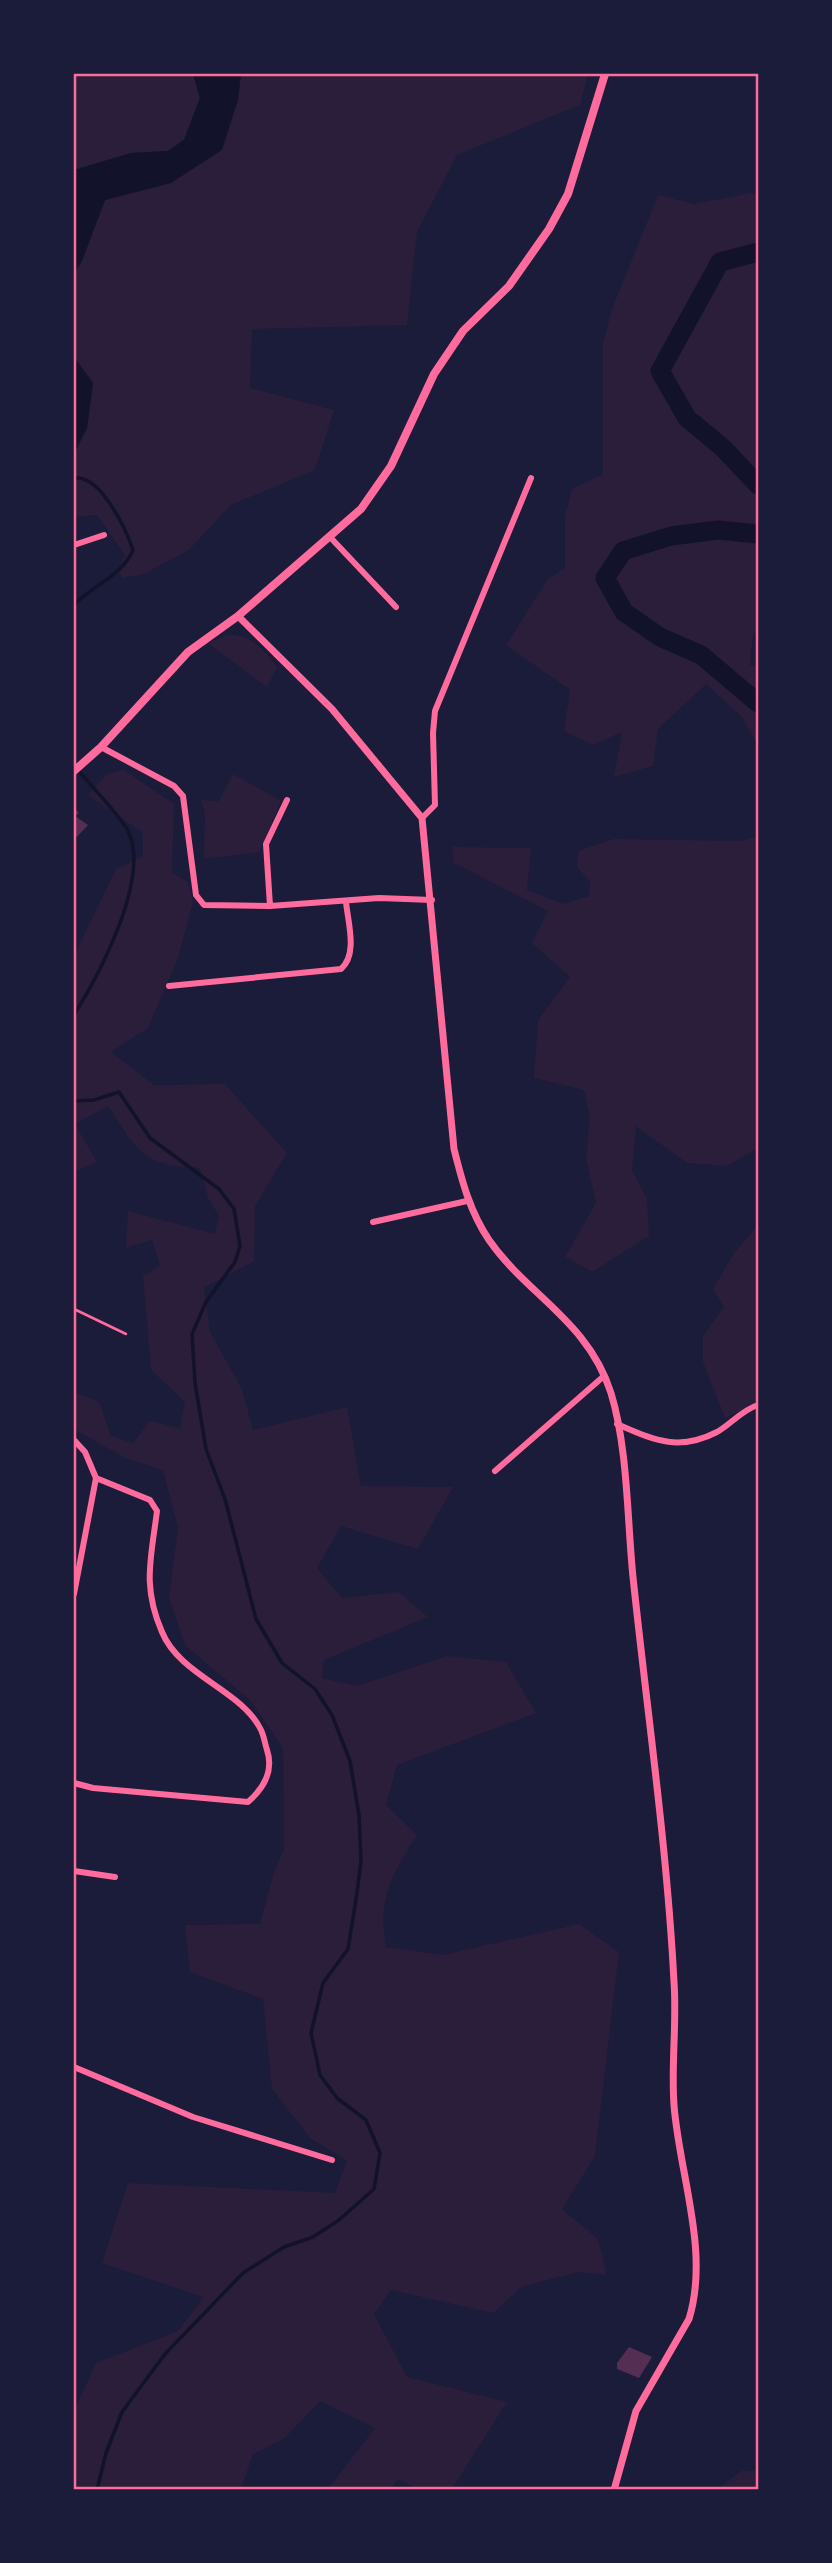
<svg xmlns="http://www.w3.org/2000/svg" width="832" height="2563" font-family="Karla,sans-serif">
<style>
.green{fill:#2a1e3b}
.water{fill:#12122b}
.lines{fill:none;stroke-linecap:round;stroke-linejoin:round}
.stream{stroke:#12122b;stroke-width:3.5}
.river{stroke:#12122b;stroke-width:19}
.building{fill:#542f53}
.service{stroke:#ff6b9d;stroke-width:2.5}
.minor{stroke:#ff6b9d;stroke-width:6}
.tertiary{stroke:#ff6b9d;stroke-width:7}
.secondary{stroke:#ff6b9d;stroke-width:8}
.neatline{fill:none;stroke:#ff6b9d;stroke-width:2.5}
</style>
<rect width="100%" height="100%" fill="#1b1b3a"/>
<path class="green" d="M 74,74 L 193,74 L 200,98 L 184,139 L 168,151 L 131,153 L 74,170 Z
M 241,74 L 588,74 L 580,105 L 457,155 L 417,232 L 407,325 L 252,329 L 250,388 L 334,410 L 315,470 L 231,505 L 189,550 L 144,574 L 122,578 L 118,571 L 125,555 L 97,515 L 74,517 L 74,454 L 87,428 L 93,383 L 74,357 L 74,273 L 82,261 L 105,200 L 171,183 L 238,100 Z
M 751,193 L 758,195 L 758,634 L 753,633 L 750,665 L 758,667 L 758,745 L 741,716 L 706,684 L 658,729 L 653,766 L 614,777 L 622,732 L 593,745 L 564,731 L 570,690 L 506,645 L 548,579 L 565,568 L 565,516 L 572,489 L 603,474 L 603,343 L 612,309 L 658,195 L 694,204 Z
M 227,635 C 249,633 265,650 277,667 L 267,687 L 208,643 Z
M 124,770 L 174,804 L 172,873 L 188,882 L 193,902 L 178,958 L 148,1028 L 111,1052 L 154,1085 L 225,1084 L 287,1153 L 255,1206 L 254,1261 L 204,1288 L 210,1332 L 242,1389 L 253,1430 L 347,1407 L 361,1486 L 453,1487 L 418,1549 L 341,1526 L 317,1568 L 342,1598 L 399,1592 L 428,1617 L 324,1660 L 322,1678 L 357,1686 L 447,1656 L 506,1662 L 536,1713 L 397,1765 L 386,1805 L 417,1835 C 392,1875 377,1899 386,1947 L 443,1955 L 579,1924 L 619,1952 L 595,2156 L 562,2209 L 598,2239 L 607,2275 L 579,2272 L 523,2286 L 493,2313 L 391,2290 L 374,2314 L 407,2377 L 507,2402 L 452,2489 L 417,2489 L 398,2479 L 391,2489 L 328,2489 L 375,2428 L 320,2401 L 285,2438 L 253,2454 L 241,2489 L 74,2489 L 74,2411 L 96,2363 L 178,2331 L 204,2297 L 102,2263 L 128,2183 L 335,2193 L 347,2161 L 310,2138 L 272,2089 L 263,1999 L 190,1972 L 185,1925 L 260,1924 L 274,1872 L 284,1849 L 283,1748 L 250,1700 L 185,1645 L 169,1597 L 178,1528 L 163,1470 L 125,1458 L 74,1429 L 74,1392 L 99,1402 L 111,1436 L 133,1443 L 150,1421 L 180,1428 L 185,1402 L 151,1370 L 143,1276 L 160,1266 L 152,1240 L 126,1248 L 128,1211 L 215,1234 L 219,1216 L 208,1198 L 200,1168 C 142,1166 138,1151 108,1106 L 75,1124 L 97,1162 L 74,1172 L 74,956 L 116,869 L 143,856 L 143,833 L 88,795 L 107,774 Z
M 233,774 L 281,801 L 259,852 L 204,859 L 205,813 L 201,800 L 219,801 Z
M 758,836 L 758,1148 L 727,1166 L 687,1163 L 636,1126 L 632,1170 L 647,1199 L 649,1236 L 592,1272 L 565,1257 L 596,1203 L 586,1159 L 590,1117 L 584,1090 L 534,1078 L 538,1020 L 570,977 L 532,943 L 548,911 L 454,863 L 452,847 L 531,848 L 527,890 L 564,904 L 589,896 L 590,882 L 577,867 L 578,851 L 613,839 L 740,841 Z
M 758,1225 L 758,1403 L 725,1418 L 703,1362 L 703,1336 L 724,1307 L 713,1289 L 734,1253 Z
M 741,2471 L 758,2471 L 758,2489 L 718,2489 Z"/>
<path class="water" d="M 193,74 L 241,74 L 238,100 L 222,150 L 171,183 L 105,200 L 82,261 L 74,273 L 74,170 L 131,153 L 168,151 L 184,140 L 200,98 Z
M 74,357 L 93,383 L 87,428 L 74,454 Z"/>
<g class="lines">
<path class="stream" d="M 74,478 C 100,474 126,529 133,550 C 122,576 93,585 74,605
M 74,765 C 86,781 121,816 128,831 C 151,878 99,975 74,1015
M 74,1101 L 94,1100 L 119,1092 L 150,1138 L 219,1189 L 234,1209 L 240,1246 L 235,1262 L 206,1302 L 192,1334 L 195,1383 L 206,1449 L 225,1499 L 256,1619 L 282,1663 L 315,1689 L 332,1715 L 350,1761 L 359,1815 L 361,1860 L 357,1893 L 348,1949 L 323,1983 L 311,2033 L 320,2075 L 337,2098 L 366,2120 L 380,2153 L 374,2189 L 339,2220 L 313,2237 L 284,2247 L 243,2273 L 165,2354 L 122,2412 L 106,2453 L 97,2490"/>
<path class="river" d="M 758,252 L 720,262 L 660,371 L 687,418 L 723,448 L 758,485
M 758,534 L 718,530 L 671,536 L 623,551 L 605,578 L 624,612 L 660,637 L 701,655 L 758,703"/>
</g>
<path class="building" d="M 74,807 L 79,813 L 75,816 L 88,825 L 77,837 L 74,834 Z
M 629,2347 L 652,2357 L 639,2378 L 617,2369 L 617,2363 Z"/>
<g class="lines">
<path class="service" d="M 74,1309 L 126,1334"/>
<path class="minor" d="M 329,536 L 396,607
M 74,545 L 104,535
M 101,747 L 174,786 L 183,796 L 196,895 L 204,905 L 270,906 L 379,898 L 432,900
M 422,818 L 435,805 L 433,733 L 435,711 L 531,478
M 270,906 L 266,844 L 287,800
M 169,986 L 341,969 C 358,954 348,923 346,902
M 373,1222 L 467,1201
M 617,1424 C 654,1440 678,1452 717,1432 C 731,1424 742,1410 758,1405
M 74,1440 L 85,1452 L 96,1478 L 74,1594
M 495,1471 L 604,1376
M 74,1783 L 93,1788 L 248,1802 C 264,1788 274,1771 267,1750 C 265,1744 264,1736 261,1730 C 242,1690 180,1676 162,1632 C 142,1586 151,1559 157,1511 L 150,1500 L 96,1478
M 74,1871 L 115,1877
M 74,2067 L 193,2117 L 332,2160"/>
<path class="tertiary" d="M 238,616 L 332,709 L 422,818 L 454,1149 C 462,1181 470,1212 489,1240 C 528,1296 588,1321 611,1393 C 628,1449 627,1518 633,1577 C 647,1711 667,1846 674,1982 C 677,2023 671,2064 674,2105 C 679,2173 710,2251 689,2319 L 636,2411 L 614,2490"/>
<path class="secondary" d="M 74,771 L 101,747 L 188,652 L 238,616 L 361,509 L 391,466 L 434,374 L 463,331 L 509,286 L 549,229 L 568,194 L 605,74"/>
</g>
<rect width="832" height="2563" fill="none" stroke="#1b1b3a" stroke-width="150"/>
<rect x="75" y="75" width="682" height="2413" class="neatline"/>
</svg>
